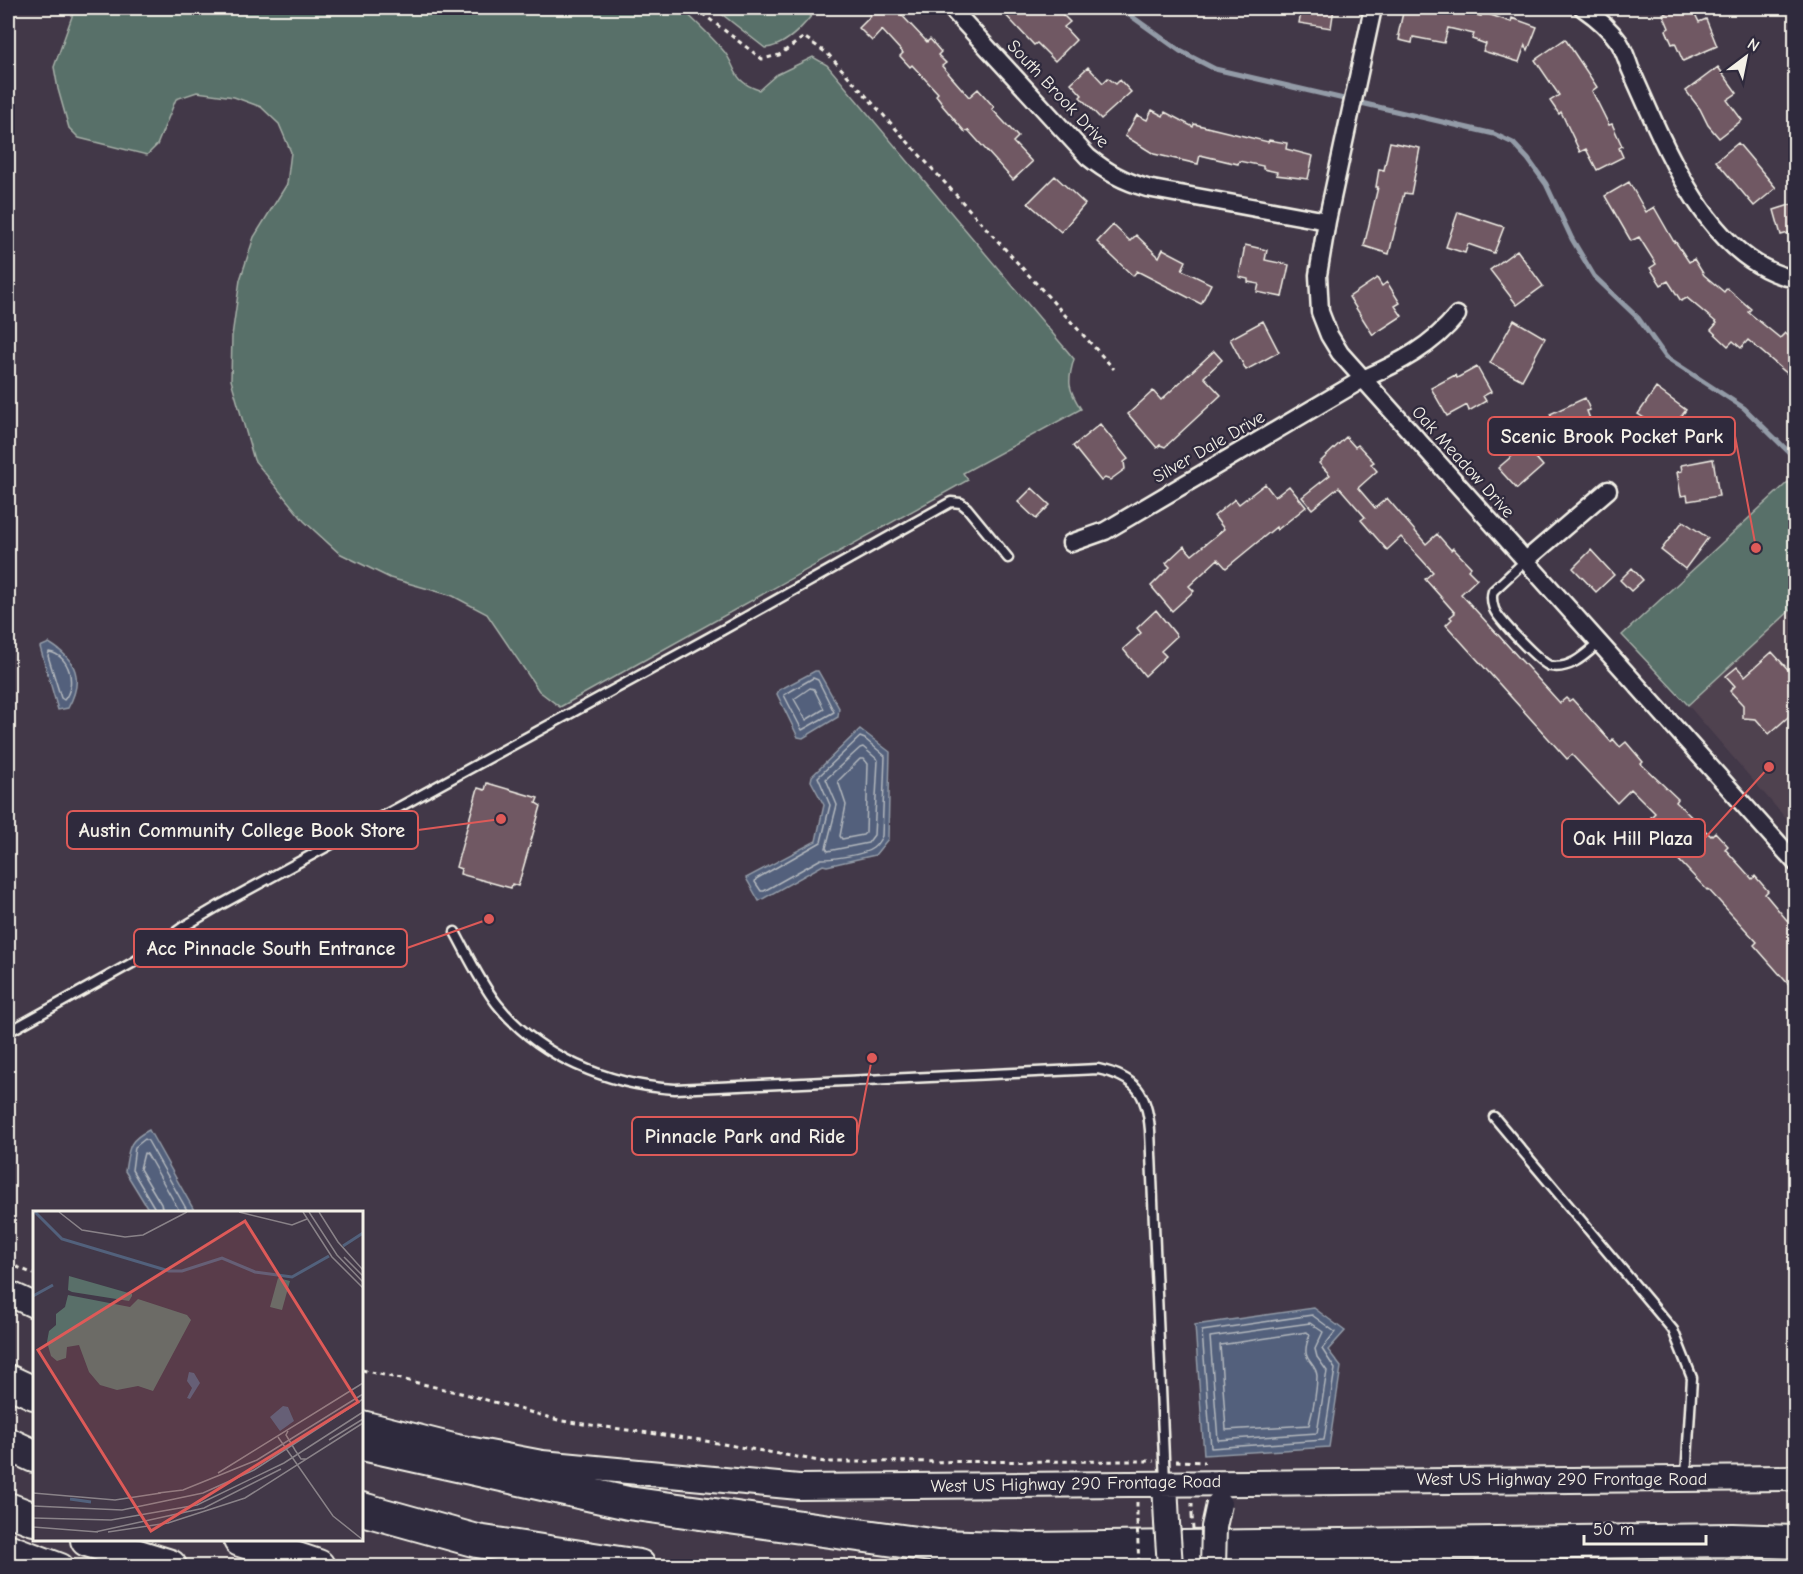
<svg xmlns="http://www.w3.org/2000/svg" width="1803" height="1574" font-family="'Comic Neue',sans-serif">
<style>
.built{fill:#504250}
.green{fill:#596f69;stroke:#a6b0a8;stroke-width:1.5}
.water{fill:#52617c;stroke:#939ba7;stroke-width:1.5}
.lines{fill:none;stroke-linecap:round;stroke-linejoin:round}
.shore{stroke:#b3b7bd;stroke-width:1.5}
.stream{stroke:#939ba7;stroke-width:5}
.building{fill:#705963;stroke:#f4f1e8;stroke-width:1.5}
.lane-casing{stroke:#f4f1e8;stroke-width:13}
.street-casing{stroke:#f4f1e8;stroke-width:21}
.secondary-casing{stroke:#f4f1e8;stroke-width:28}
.highway-casing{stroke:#f4f1e8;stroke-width:36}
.path{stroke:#f4f1e8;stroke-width:3;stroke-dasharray:4.5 4.5;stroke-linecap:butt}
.lane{stroke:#2f2a3d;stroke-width:8}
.street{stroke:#2f2a3d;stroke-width:16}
.secondary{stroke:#2f2a3d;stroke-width:24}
.highway{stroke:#2f2a3d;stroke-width:32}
.secondary-bridge-casing{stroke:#f4f1e8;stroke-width:28;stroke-linecap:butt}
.path-bridge{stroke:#f4f1e8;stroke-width:3;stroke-dasharray:4.5 4.5;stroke-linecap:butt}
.secondary-bridge{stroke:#2f2a3d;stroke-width:24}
.labels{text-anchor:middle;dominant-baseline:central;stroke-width:4.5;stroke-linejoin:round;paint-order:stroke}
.street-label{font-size:18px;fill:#f4f1e8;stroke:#2f2a3d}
.inset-river{fill:none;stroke:#52617c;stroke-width:3}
.inset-road{fill:none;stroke:#898288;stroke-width:1.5}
.view{fill:#de5a58;fill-opacity:0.15;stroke:#de5a58;stroke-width:3}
.inset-edge{fill:none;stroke:#f4f1e8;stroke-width:3}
.leader{fill:none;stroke:#de5a58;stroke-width:2}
.callout-dot{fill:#de5a58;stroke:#2f2a3d;stroke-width:2}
.callout{fill:#2f2a3d;stroke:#de5a58;stroke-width:2}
.callout-label{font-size:20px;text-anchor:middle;font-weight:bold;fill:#f4f1e8}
</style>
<rect width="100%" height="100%" fill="#423848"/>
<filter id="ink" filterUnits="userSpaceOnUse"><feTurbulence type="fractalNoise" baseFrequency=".0167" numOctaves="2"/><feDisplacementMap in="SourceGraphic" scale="12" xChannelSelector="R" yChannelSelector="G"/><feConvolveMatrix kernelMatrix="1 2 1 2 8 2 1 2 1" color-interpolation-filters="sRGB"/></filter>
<g filter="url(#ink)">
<path class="built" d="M 1795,606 L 1795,829 L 1688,705 Z"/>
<path class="green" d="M 75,8 L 681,8 C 695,21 709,34 722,49 C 738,66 730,81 759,90 L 776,75 L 813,57 L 827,65 L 1074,359 C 1067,382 1068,389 1081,409 L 963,473 L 968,480 L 560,707 L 539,691 L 487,614 L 453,596 L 390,578 L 339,553 L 304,521 L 254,460 L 231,380 L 232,336 L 240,280 L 254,237 L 287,184 L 291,152 L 279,124 L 261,107 L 234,97 L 197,92 L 176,99 L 157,145 L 147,155 L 79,138 L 69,128 L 58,89 L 54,67 Z
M 714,8 L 805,8 L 812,15 C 800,30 784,47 765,48 Z
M 1788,482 L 1795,490 L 1795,606 L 1688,705 L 1622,635 Z"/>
<path class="water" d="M 49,643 C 77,660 84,679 68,708 L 58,710 L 40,647 Z
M 815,671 L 818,671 L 839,708 L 838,717 L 803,738 L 798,737 L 777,694 L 779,690 Z
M 860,729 L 890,752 L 888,839 L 875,855 L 827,866 L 823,865 L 759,901 L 746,878 L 816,841 L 824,805 L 811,781 L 812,776 Z
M 149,1130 L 195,1212 L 150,1212 L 125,1171 C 129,1149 127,1141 149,1130 Z
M 1314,1308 L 1345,1331 L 1328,1350 L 1341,1367 L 1329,1447 L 1204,1455 L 1195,1325 Z"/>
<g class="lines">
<path class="shore" d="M 49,652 C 70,655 77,685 64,700 L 61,698 L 48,656 Z
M 813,678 L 818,680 L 834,712 L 802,730 L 784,695 Z
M 810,688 L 814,689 L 824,709 L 806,720 L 794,699 Z
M 860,737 L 865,739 L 885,756 L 882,836 C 880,840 877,845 873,848 C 864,855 833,859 821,859 L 764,891 L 761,891 L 755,882 L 756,879 L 821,842 L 830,805 L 818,777 Z
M 863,747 L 878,760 L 874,835 L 868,843 L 828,851 L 826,848 L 837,805 L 826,779 L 860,748 Z
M 860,759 L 864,759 L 868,764 L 866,832 L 863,835 L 842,839 L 840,836 L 846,805 L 838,781 Z
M 155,1212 L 154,1207 L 132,1170 L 135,1147 L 145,1139 L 148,1141 L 188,1212
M 163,1212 L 161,1204 L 140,1169 L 144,1153 L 147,1154 L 180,1212
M 1312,1315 L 1335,1332 L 1322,1349 L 1335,1369 L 1324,1440 L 1211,1448 L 1202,1331 Z
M 1310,1323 L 1323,1332 L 1315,1349 L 1317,1357 L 1327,1371 L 1317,1433 L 1218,1440 L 1210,1337 Z
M 1307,1332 L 1310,1335 C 1298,1362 1316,1360 1317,1376 C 1317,1391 1313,1410 1309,1425 L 1226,1430 L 1220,1345 Z"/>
<path class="stream" d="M 1120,8 L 1180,51 L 1215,69 L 1494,134 L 1513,143 L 1528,159 L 1546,184 L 1572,239 L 1594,276 L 1638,318 L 1666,357 L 1744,408 L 1796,459"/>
</g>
<path class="building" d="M 864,8 L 895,8 L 927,42 L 930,39 L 941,52 L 938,55 L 946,63 L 942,66 L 969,97 L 978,89 L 994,107 L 992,109 L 1018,137 L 1013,142 L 1032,162 L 1013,180 L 968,130 L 965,132 L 942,105 L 943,104 L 936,95 L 938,93 L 912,65 L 910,67 L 900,56 L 903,53 L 882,30 L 872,41 L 859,28 L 871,16 Z
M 999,8 L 1056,8 L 1070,22 L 1064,27 L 1076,40 L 1055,61 L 1037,43 L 1034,45 Z
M 1302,8 L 1334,8 L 1331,28 L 1299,23 Z
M 1404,8 L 1446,8 L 1481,16 L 1482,12 L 1511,22 L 1512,18 L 1537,27 L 1528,50 L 1525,45 L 1519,62 L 1483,51 L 1486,44 L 1472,39 L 1474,34 L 1448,28 L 1444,43 L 1413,37 L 1412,43 L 1399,40 L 1400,35 L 1398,35 Z
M 1677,8 L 1692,8 L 1699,22 L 1706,19 L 1717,46 L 1683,61 L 1675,43 L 1672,44 L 1666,30 L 1669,28 L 1663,14 Z
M 1565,39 L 1597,87 L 1592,91 L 1609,125 L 1612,124 L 1622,146 L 1619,148 L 1623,157 L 1597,170 L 1586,149 L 1580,152 L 1561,112 L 1559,114 L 1550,101 L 1559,95 L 1535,60 Z
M 1088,67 L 1103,83 L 1108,78 L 1116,84 L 1120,80 L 1131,92 L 1101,119 L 1080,97 L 1082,95 L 1071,83 Z
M 1718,67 L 1737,93 L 1727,100 L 1742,120 L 1719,138 L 1708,125 L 1700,109 L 1686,91 Z
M 1152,110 L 1163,116 L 1165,112 L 1193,127 L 1194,124 L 1268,142 L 1269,140 L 1287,143 L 1286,149 L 1313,156 L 1308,179 L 1276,175 L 1277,172 L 1263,169 L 1263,166 L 1239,161 L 1238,164 L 1200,155 L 1198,164 L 1154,154 L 1125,136 L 1137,115 L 1147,120 Z
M 1390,142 L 1420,148 L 1411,194 L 1404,193 L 1389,254 L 1364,246 L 1378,187 L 1376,187 L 1379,169 L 1384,170 Z
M 1738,143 L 1776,188 L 1754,206 L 1716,161 Z
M 1055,176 L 1085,204 L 1061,232 L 1028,203 Z
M 1629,182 L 1646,212 L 1654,207 L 1674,242 L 1675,241 L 1689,262 L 1694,259 L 1704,275 L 1724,292 L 1727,288 L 1751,309 L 1748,312 L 1780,338 L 1785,333 L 1796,342 L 1796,381 L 1748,340 L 1741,348 L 1733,341 L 1728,346 L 1711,330 L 1717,323 L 1687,298 L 1681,301 L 1668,281 L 1661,285 L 1650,268 L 1656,264 L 1639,237 L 1631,241 L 1605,196 Z
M 1796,203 L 1796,231 L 1781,235 L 1774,210 Z
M 1458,212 L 1504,227 L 1494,253 L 1468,244 L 1465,253 L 1446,247 Z
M 1113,225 L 1130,241 L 1136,235 L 1159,257 L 1163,249 L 1186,261 L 1182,270 L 1211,284 L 1201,304 L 1137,271 L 1133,276 L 1097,242 Z
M 1245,245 L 1267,250 L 1265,260 L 1289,265 L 1282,297 L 1257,292 L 1259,284 L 1248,282 L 1248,279 L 1239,277 Z
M 1517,250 L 1543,286 L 1517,305 L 1490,270 Z
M 1377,278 L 1382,286 L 1387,282 L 1400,303 L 1395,306 L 1402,316 L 1373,335 L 1349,297 Z
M 1514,320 L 1545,338 L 1522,380 L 1490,363 Z
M 1263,321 L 1279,352 L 1246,370 L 1230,339 Z
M 1214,351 L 1222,360 L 1204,377 L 1221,395 L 1165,447 L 1160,445 L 1157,448 L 1128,414 L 1153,391 L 1161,400 Z
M 1477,367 L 1491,392 L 1483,396 L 1486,401 L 1469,411 L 1467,405 L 1447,416 L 1431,388 L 1455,375 L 1457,378 Z
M 1656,388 L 1686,410 L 1667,435 L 1663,433 L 1659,437 L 1640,424 L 1644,418 L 1638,414 Z
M 1585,398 L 1590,410 L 1587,411 L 1595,432 L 1566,446 L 1550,414 Z
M 1100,424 L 1128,459 L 1124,462 L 1125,469 L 1110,480 L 1105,478 L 1101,481 L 1073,446 Z
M 1346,437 L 1355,447 L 1358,445 L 1374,462 L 1371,464 L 1377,471 L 1358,488 L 1375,508 L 1387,498 L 1426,544 L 1437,534 L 1451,550 L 1453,548 L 1471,567 L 1468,570 L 1477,579 L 1461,594 L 1560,703 L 1566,698 L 1569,701 L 1572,699 L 1611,742 L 1613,739 L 1620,747 L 1626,742 L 1643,762 L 1641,764 L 1678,799 L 1676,802 L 1711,836 L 1715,832 L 1728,846 L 1725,849 L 1752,879 L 1755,876 L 1768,891 L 1765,894 L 1796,931 L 1796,993 L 1754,945 L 1757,942 L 1708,889 L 1707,890 L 1670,851 L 1676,845 L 1651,817 L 1655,813 L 1631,789 L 1617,803 L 1572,755 L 1567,759 L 1446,625 L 1452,619 L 1450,617 L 1455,613 L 1425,579 L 1433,572 L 1401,537 L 1387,550 L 1361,520 L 1365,517 L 1339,487 L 1312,509 L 1302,497 L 1330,475 L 1319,463 Z
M 1525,445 L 1543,466 L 1517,489 L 1498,468 Z
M 1713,459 L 1719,496 L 1688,501 L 1687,495 L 1681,496 L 1677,472 L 1682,471 L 1681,465 Z
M 1265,484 L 1275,497 L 1289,486 L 1306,507 L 1277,530 L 1276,527 L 1226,568 L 1218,559 L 1189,586 L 1194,591 L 1172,611 L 1151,586 L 1170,567 L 1166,563 L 1184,546 L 1192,555 L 1224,529 L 1214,516 L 1235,499 L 1239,504 Z
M 1032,488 L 1050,505 L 1036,519 L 1018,502 Z
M 1683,521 L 1708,538 L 1685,569 L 1661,550 Z
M 1591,550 L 1614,575 L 1596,592 L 1573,568 Z
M 1632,568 L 1643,580 L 1631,591 L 1620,580 Z
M 1156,610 L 1177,636 L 1161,651 L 1166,656 L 1145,676 L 1123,649 L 1141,633 L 1137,628 Z
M 1772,652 L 1796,678 L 1796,710 L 1769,734 L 1756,719 L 1743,718 L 1743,705 L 1730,691 L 1735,686 L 1726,676 L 1737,667 L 1745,676 Z
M 487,783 L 538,798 L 536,803 L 541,806 L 518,886 L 512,884 L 511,888 L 460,874 L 461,869 L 456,867 L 478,788 L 485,790 Z"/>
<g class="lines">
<g class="lane-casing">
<path id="lane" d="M 1525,561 L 1493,591 C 1491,597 1492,603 1494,609 C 1498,619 1540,663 1550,666 C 1570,670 1585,655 1599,643
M 455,932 C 468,956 480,982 497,1004 C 539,1057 608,1085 675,1089 L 1098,1069 C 1136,1077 1147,1093 1150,1130 L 1165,1482
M 8,1032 L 134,962 L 183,927 L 222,904 L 710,637 L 951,502 L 961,503 L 967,508 L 1008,558
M 1494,1117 L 1673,1330 L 1692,1378 L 1686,1477"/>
</g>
<g class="street-casing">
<path id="street" d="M 951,8 L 1088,157 C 1107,172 1123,181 1147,188 L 1327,221
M 1373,8 L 1327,221 L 1318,275 L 1320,312 L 1329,335 L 1340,353 L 1796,863
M 1583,8 C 1596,17 1610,29 1619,42 C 1624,50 1627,60 1630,68 C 1638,86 1646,104 1654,122 C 1681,182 1724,266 1796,279
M 1071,543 L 1105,531 L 1363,379 C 1399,363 1432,346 1457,315
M 1525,561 L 1608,490"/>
</g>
<g class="secondary-casing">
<path id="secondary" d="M 8,1293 L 34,1305
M 362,1423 L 457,1447 L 542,1463 L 799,1487 L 1796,1478
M 1165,1483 L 1167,1523
M 8,1546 L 61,1566"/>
</g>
<g class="highway-casing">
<path id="highway" d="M 8,1381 L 34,1393
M 8,1444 L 34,1456
M 362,1444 L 628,1503 L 938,1546 L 1029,1549 L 1732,1540 L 1796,1542
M 8,1509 L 34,1519
M 362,1509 L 477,1541 L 639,1566
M 87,1540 L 170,1566
M 240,1540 L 318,1566"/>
</g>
<path class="path" d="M 695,8 L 762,59 L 779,55 L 804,37 L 828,54 L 1114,369
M 8,1263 L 34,1274
M 362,1370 L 465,1394 L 562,1421 L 700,1440 L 825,1462 L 1154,1461
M 1176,1461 L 1205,1462
M 1137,1502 L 1137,1522
M 1192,1503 L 1192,1516"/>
<use href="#lane" class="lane"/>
<use href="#street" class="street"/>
<use href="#secondary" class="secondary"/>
<use href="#highway" class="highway"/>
<g class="secondary-bridge-casing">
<path id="secondary-bridge" d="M 1167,1523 L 1170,1566
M 1213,1566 L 1214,1527 L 1219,1504"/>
</g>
<path class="path-bridge" d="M 1192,1516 L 1193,1529
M 1137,1522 L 1139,1566"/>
<use href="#secondary-bridge" class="secondary-bridge"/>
</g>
</g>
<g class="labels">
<g class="street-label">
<text transform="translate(1058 94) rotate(47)">South Brook Drive</text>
<text transform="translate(1209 447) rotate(-30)">Silver Dale Drive</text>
<text transform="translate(1463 462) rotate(48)">Oak Meadow Drive</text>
<text x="1562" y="1479">West US Highway 290 Frontage Road</text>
<text transform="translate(1076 1484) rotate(-1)">West US Highway 290 Frontage Road</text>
</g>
</g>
<g transform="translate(33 1211)">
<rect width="330" height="330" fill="#423848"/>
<path d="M 36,65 L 99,83 L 99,85 L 96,90 L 39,81 L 35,79 ZM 245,67 L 257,70 L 249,99 L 237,96 ZM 35,84 L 97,96 L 105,88 L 154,104 L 158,109 L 120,180 L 105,175 L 84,179 L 67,174 L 56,161 L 46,134 L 34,136 L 33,147 L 24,150 L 18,145 L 14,131 L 16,120 L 23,114 L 23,103 L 32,96 Z" fill="#596f69"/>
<path d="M 156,161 L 161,162 L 167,172 L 157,188 L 154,187 L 159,177 L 154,170 ZM 250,195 L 255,196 L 261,210 L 247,220 L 237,206 Z" fill="#52617c"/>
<path class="inset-river" d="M 2,1 L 29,28 L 136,60 L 149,60 L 189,47 L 222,61 L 259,66 L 296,45M 310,35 L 330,22M 0,85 L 20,74M 37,288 L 58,291"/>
<path class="inset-road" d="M 26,1 L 49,19 L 92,26 L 110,24 L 154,1M 206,1 L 259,14 L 274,8M 270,1 L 299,46 L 330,77M 276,1 L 304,44 L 330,71M 286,1 L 305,31 L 330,59M 311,46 L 330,65M 255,220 L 253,224 L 262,239 L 268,248 L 274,248M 245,226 L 300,305 L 330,329M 296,229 L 330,208M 185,262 L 330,172M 0,282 L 82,289 L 128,282M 125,282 L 150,279 L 224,249 L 330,183M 0,295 L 89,299 L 170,282 L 221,259 L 330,188M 0,307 L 78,309 L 164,294 L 251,252 L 330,201M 0,316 L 65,321M 62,321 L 171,297 L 248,258M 75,321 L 135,312 L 212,287 L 330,212"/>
<path class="view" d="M 212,10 L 325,191 L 118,320 L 5,139 Z"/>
<rect width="330" height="330" class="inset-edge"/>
</g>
<path class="leader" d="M1756 548L1735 436M501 819L418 830M1769 767L1705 838M489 919L407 948M872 1058L857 1136"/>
<g class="callout-dot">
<circle cx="1756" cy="548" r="6"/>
<circle cx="501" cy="819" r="6"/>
<circle cx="1769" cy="767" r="6"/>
<circle cx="489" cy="919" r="6"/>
<circle cx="872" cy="1058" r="6"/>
</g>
<g class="callout">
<rect x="1488" y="417" width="247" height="38" rx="6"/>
<rect x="67" y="811" width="351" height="38" rx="6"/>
<rect x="1562" y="819" width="143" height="38" rx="6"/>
<rect x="134" y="929" width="273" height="38" rx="6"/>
<rect x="632" y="1117" width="225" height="38" rx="6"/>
</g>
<g class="callout-label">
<text x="1612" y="443">Scenic Brook Pocket Park</text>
<text x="242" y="837">Austin Community College Book Store</text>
<text x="1633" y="845">Oak Hill Plaza</text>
<text x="271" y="955">Acc Pinnacle South Entrance</text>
<text x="745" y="1143">Pinnacle Park and Ride</text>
</g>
<rect width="1803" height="1574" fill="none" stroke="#2f2a3d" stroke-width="30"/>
<rect x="15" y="15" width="1773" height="1544" fill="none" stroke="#f4f1e8" stroke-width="2" filter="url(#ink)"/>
<g transform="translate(1746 57) rotate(32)" stroke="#2f2a3d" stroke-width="4.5" paint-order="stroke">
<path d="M0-4.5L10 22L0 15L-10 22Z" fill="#f4f1e8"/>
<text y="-9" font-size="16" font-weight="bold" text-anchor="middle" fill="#f4f1e8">N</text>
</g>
<path d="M1584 1535v9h122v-9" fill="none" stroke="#f4f1e8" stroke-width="3"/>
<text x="1593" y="1535" font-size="18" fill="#f4f1e8" stroke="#2f2a3d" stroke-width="4.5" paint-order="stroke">50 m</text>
</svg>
